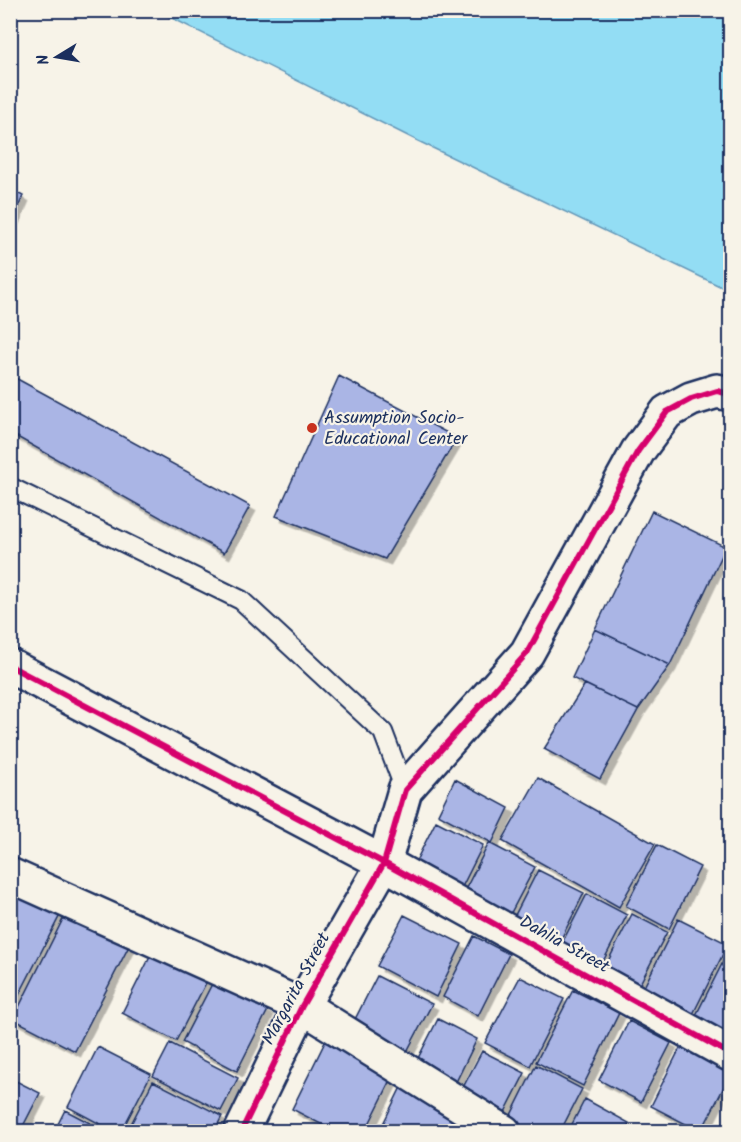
<svg xmlns="http://www.w3.org/2000/svg" width="741" height="1142" font-family="Kalam,sans-serif">
<style>
.water{fill:#93ddf4;stroke:#6397b8;stroke-width:1.5}
.building{fill:#aab5e5;stroke:#1b2f5e;stroke-width:1.5;filter:url(#shadow)}
.lines{fill:none;stroke-linecap:round;stroke-linejoin:round}
.service-casing{stroke:#1b2f5e;stroke-width:22}
.minor-casing{stroke:#1b2f5e;stroke-width:38}
.service{stroke:#f7f3e8;stroke-width:18}
.minor{stroke:#f7f3e8;stroke-width:33}
.cycleway-casing{stroke:#f7f3e8;stroke-width:10}
.cycleway{stroke:#d6006c;stroke-width:6}
.poi-dot{fill:#c8321e;stroke:#f7f3e8;stroke-width:2}
.labels{text-anchor:middle;dominant-baseline:central;stroke-width:4.5;stroke-linejoin:round;paint-order:stroke}
.poi-label{font-size:18px;fill:#1b2f5e;stroke:#f7f3e8;text-anchor:start}
.street-label{font-size:18px;fill:#1b2f5e;stroke:#f7f3e8}
</style>
<defs>
<filter id="shadow"><feDropShadow dx="5.5" dy="5.5" stdDeviation="0" flood-color="#0004"/></filter>
</defs>
<rect width="100%" height="100%" fill="#f7f3e8"/>
<filter id="ink" filterUnits="userSpaceOnUse"><feTurbulence type="fractalNoise" baseFrequency=".0167" numOctaves="2"/><feDisplacementMap in="SourceGraphic" scale="12" xChannelSelector="R" yChannelSelector="G"/><feConvolveMatrix kernelMatrix="1 2 1 2 8 2 1 2 1" color-interpolation-filters="sRGB"/></filter>
<g filter="url(#ink)">
<path class="water" d="M 158,11 L 730,11 L 730,291 L 416,140 Z"/>
<path class="building" d="M 10,189 L 23,196 L 10,226 Z
M 10,375 L 250,506 L 224,553 L 10,433 Z
M 339,376 L 457,438 L 385,559 L 276,516 Z
M 652,511 L 726,547 L 670,665 L 595,629 Z
M 595,629 L 670,665 L 638,710 L 572,678 Z
M 585,684 L 638,710 L 600,779 L 544,749 Z
M 538,778 L 655,844 L 619,907 L 502,841 Z
M 455,779 L 509,808 L 492,843 L 438,814 Z
M 436,821 L 483,845 L 457,897 L 410,873 Z
M 489,843 L 535,867 L 505,924 L 460,900 Z
M 657,845 L 700,867 L 669,929 L 626,906 Z
M 538,870 L 584,893 L 556,949 L 510,925 Z
M 10,890 L 60,915 L 17,999 L 10,995 Z
M 587,894 L 627,915 L 597,973 L 557,953 Z
M 66,913 L 129,946 L 75,1051 L 13,1019 Z
M 632,914 L 667,932 L 634,995 L 600,977 Z
M 404,915 L 462,944 L 436,997 L 377,966 Z
M 678,919 L 728,944 L 688,1024 L 638,999 Z
M 474,936 L 509,954 L 478,1016 L 443,997 Z
M 154,949 L 209,977 L 176,1041 L 122,1013 Z
M 725,958 L 730,960 L 730,1047 L 690,1027 Z
M 377,976 L 432,1004 L 403,1059 L 349,1031 Z
M 520,977 L 564,999 L 530,1066 L 485,1043 Z
M 213,982 L 268,1010 L 237,1071 L 182,1042 Z
M 573,990 L 619,1013 L 583,1086 L 536,1062 Z
M 438,1019 L 477,1039 L 453,1088 L 413,1068 Z
M 629,1021 L 671,1043 L 641,1102 L 599,1080 Z
M 325,1042 L 393,1076 L 365,1132 L 336,1132 L 292,1109 Z
M 170,1043 L 238,1078 L 221,1111 L 153,1076 Z
M 681,1046 L 730,1071 L 730,1075 L 701,1132 L 651,1106 Z
M 98,1047 L 151,1074 L 121,1132 L 115,1132 L 68,1107 Z
M 482,1051 L 525,1073 L 500,1122 L 457,1099 Z
M 536,1065 L 582,1089 L 560,1132 L 520,1132 L 506,1125 Z
M 10,1078 L 40,1093 L 20,1132 L 10,1132 Z
M 153,1081 L 222,1116 L 214,1132 L 127,1132 Z
M 404,1081 L 464,1111 L 454,1132 L 379,1132 Z
M 585,1099 L 629,1123 L 625,1132 L 568,1132 Z
M 65,1110 L 107,1132 L 54,1132 Z"/>
<g class="lines">
<g class="service-casing">
<path id="service" d="M 10,487 L 241,600 L 383,732 L 405,790"/>
</g>
<g class="minor-casing">
<path id="minor" d="M 10,666 L 384,863 L 730,1054
M 10,875 L 302,1006 L 504,1132
M 241,1132 L 302,1006 L 384,863 L 405,790 L 527,653 L 638,451 L 667,412 L 691,399 L 717,391 L 730,394"/>
</g>
<use href="#service" class="service"/>
<use href="#minor" class="minor"/>
<g class="cycleway-casing">
<path id="cycleway" d="M 10,666 L 384,863 L 730,1054
M 241,1132 L 302,1006 L 384,863 L 405,790 L 527,653 L 638,451 L 667,412 L 691,399 L 717,391 L 730,394"/>
</g>
<use href="#cycleway" class="cycleway"/>
</g>
</g>
<circle class="poi-dot" cx="312" cy="428" r="6"/>
<g class="labels">
<g class="poi-label">
<text x="324" y="418">Assumption Socio-<tspan x="324" dy="21">Educational Center</tspan></text>
</g>
<g class="street-label">
<text transform="translate(564 945) rotate(29)">Dahlia Street</text>
<text transform="translate(297 989) rotate(-62)">Margarita Street</text>
</g>
</g>
<rect width="741" height="1142" fill="none" stroke="#f7f3e8" stroke-width="36"/>
<rect x="18" y="18" width="705" height="1106" fill="none" stroke="#1b2f5e" stroke-width="2" filter="url(#ink)"/>
<g transform="translate(57 57) rotate(259)" stroke="#f7f3e8" stroke-width="4.5" paint-order="stroke">
<path d="M0-4.5L10 22L0 15L-10 22Z" fill="#1b2f5e"/>
<text y="-9" font-size="16" font-weight="bold" text-anchor="middle" fill="#1b2f5e">N</text>
</g>
</svg>
